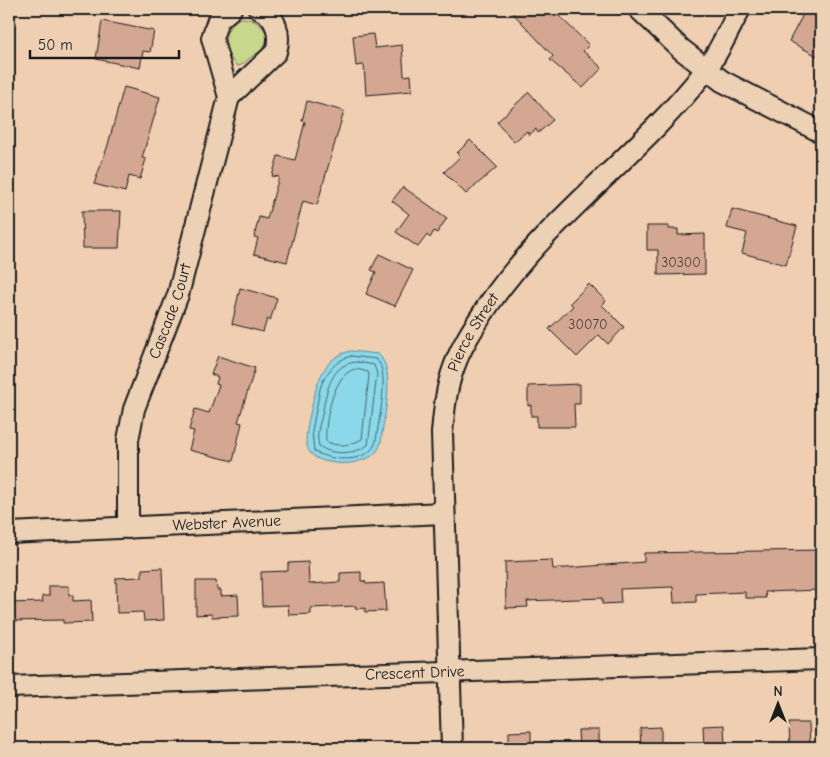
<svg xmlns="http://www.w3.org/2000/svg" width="830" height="757" font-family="'Comic Neue',sans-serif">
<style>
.green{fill:#c7d78b;stroke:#727a54}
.water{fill:#8ad8e9;stroke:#5e8d97}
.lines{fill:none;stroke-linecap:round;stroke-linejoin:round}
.shore{stroke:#48676e;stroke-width:1}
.building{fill:#d4a793;stroke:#1c1c1c}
.minor-casing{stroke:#1c1c1c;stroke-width:24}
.minor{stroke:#edd1b4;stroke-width:20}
.labels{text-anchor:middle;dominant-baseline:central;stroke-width:4;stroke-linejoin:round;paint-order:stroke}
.number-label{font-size:14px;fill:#4a3f3a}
.street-label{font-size:16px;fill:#1c1c1c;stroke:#edd1b4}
</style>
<rect width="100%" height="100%" fill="#efceb2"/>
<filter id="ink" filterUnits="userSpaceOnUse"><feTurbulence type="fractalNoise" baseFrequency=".02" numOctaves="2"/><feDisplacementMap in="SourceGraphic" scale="10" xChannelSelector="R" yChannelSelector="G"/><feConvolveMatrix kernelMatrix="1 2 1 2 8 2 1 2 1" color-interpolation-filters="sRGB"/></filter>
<g filter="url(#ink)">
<path class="green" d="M 240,18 C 254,17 276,32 263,48 C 260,52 255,55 251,57 C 246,61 243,65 238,66 C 221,53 221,28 240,18 Z"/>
<path class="water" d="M 351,351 L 378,354 C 397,371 383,418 381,442 C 377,456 369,458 356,462 C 347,464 339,464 329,462 C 300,457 305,437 310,414 C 316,389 320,357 351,351 Z"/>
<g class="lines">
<path class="shore" d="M 351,356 L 376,359 C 391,371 378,422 376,441 C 370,464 331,462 314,451 L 312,431 L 320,389 C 324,375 336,359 351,356 Z
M 358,362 L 374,365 L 377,374 L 368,445 C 356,454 332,456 319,446 C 316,435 319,426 322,415 C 326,394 330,362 358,362 Z
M 357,369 L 368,372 L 369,375 L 362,439 C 352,445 336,448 326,441 C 324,423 334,369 357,369 Z"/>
</g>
<path class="building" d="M 509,9 L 552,9 L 589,45 L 583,51 L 602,68 L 583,88 L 550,60 L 553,56 Z
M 806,9 L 821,15 L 821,58 L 789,41 Z
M 102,21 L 154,31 L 150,52 L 143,51 L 140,68 L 96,59 Z
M 373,34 L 375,48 L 402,45 L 404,76 L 411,75 L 412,91 L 366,95 L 364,65 L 356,66 L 353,36 Z
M 124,87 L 160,97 L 142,158 L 146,159 L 140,179 L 129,176 L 125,192 L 94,184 L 107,148 Z
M 529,92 L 553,120 L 538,133 L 536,129 L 529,135 L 527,131 L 514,142 L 497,122 Z
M 307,101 L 344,111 L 317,205 L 303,201 L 287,262 L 254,254 L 258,238 L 254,237 L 259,217 L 267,219 L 279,177 L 272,176 L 278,156 L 295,160 L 305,122 L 302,121 Z
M 470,140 L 497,167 L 466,194 L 444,172 L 460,157 L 457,153 Z
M 403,187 L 447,218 L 437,233 L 434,231 L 430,238 L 427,235 L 418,247 L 396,232 L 409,214 L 392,201 Z
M 732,209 L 797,226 L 786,265 L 742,253 L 747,233 L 727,228 Z
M 82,211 L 121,211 L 119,248 L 83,248 Z
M 647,226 L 669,226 L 669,229 L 678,229 L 678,235 L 705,234 L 705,274 L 658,275 L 658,250 L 647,250 Z
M 379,254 L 413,270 L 395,306 L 366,294 L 376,272 L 371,270 Z
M 589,284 L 606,301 L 602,305 L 624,327 L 608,344 L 599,335 L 577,357 L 549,329 L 573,306 L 570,303 Z
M 240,288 L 277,298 L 270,321 L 267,319 L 263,332 L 232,324 Z
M 218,356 L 255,368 L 238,422 L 242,423 L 233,461 L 189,450 L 194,431 L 189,430 L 195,409 L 209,413 L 219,385 L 216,384 L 218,377 L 211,374 Z
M 580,384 L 580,404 L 574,404 L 575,427 L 537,427 L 537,416 L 531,416 L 531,405 L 528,406 L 528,386 Z
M 821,550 L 821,590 L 765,592 L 766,598 L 745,598 L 745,592 L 696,594 L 696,602 L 674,603 L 673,587 L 620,589 L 621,603 L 602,604 L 602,598 L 527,601 L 528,607 L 506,608 L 505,562 L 552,560 L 553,569 L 644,562 L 644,553 Z
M 308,562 L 309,584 L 340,582 L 340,573 L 361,572 L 361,581 L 365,581 L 366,584 L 384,583 L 386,611 L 365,612 L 365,608 L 356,609 L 356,606 L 311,608 L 311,614 L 289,615 L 288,605 L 262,606 L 261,572 L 288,571 L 288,563 Z
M 162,568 L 164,620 L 144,621 L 143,612 L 117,613 L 116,578 L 142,577 L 142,569 Z
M 196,581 L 216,581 L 217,590 L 221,590 L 221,596 L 238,595 L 239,616 L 212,617 L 211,614 L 196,615 Z
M 49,586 L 69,586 L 69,595 L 73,595 L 73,601 L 91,600 L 92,622 L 63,623 L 63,620 L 9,621 L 9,603 L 43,602 L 42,596 L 49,596 Z
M 789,723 L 809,723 L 810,748 L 790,748 Z
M 724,725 L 725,748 L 704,748 L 703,726 Z
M 661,727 L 661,748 L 641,748 L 640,728 Z
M 578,730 L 599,730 L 599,748 L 579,748 Z
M 531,731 L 531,748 L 509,748 L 509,732 Z"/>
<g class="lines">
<g class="minor-casing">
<g id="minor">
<path d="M 639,9 L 681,49 L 722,81 L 821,132"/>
<path d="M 229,97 L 276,52 C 281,35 277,16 259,9"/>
<path id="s1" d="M 128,528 L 128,440 L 134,409 L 178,295 L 229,97 L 212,38 L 218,20 L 231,9"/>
<path id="s2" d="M 9,533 L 444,513"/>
<path id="s3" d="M 9,687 L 821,659"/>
<path id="s4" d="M 452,748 L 442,433 C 444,411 446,388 454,367 C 462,344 476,324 489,304 C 550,216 640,155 705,71 C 719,53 729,29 740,9"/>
</g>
</g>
<use href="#minor" class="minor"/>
</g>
</g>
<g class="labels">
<g class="number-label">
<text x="681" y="262">30300</text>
<text x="588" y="324">30070</text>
</g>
<g class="street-label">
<text stroke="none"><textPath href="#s1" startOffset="224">Cascade Court</textPath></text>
<text stroke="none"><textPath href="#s4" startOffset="422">Pierce Street</textPath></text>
<text stroke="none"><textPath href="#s2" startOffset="218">Webster Avenue</textPath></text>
<text stroke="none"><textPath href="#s3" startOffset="406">Crescent Drive</textPath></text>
</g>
</g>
<rect width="830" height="757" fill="none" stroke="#edd1b4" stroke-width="30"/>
<rect x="15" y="15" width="800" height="727" fill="none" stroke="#1c1c1c" stroke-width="2" filter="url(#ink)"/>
<g transform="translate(778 704)" stroke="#edd1b4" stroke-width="4" paint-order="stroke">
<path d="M0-4L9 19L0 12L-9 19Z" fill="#1c1c1c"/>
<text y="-8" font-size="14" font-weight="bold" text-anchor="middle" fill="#1c1c1c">N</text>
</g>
<path d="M30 50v8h149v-8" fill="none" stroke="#1c1c1c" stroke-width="2.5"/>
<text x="38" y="50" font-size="15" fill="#1c1c1c" stroke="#edd1b4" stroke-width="4" paint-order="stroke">50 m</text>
</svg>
